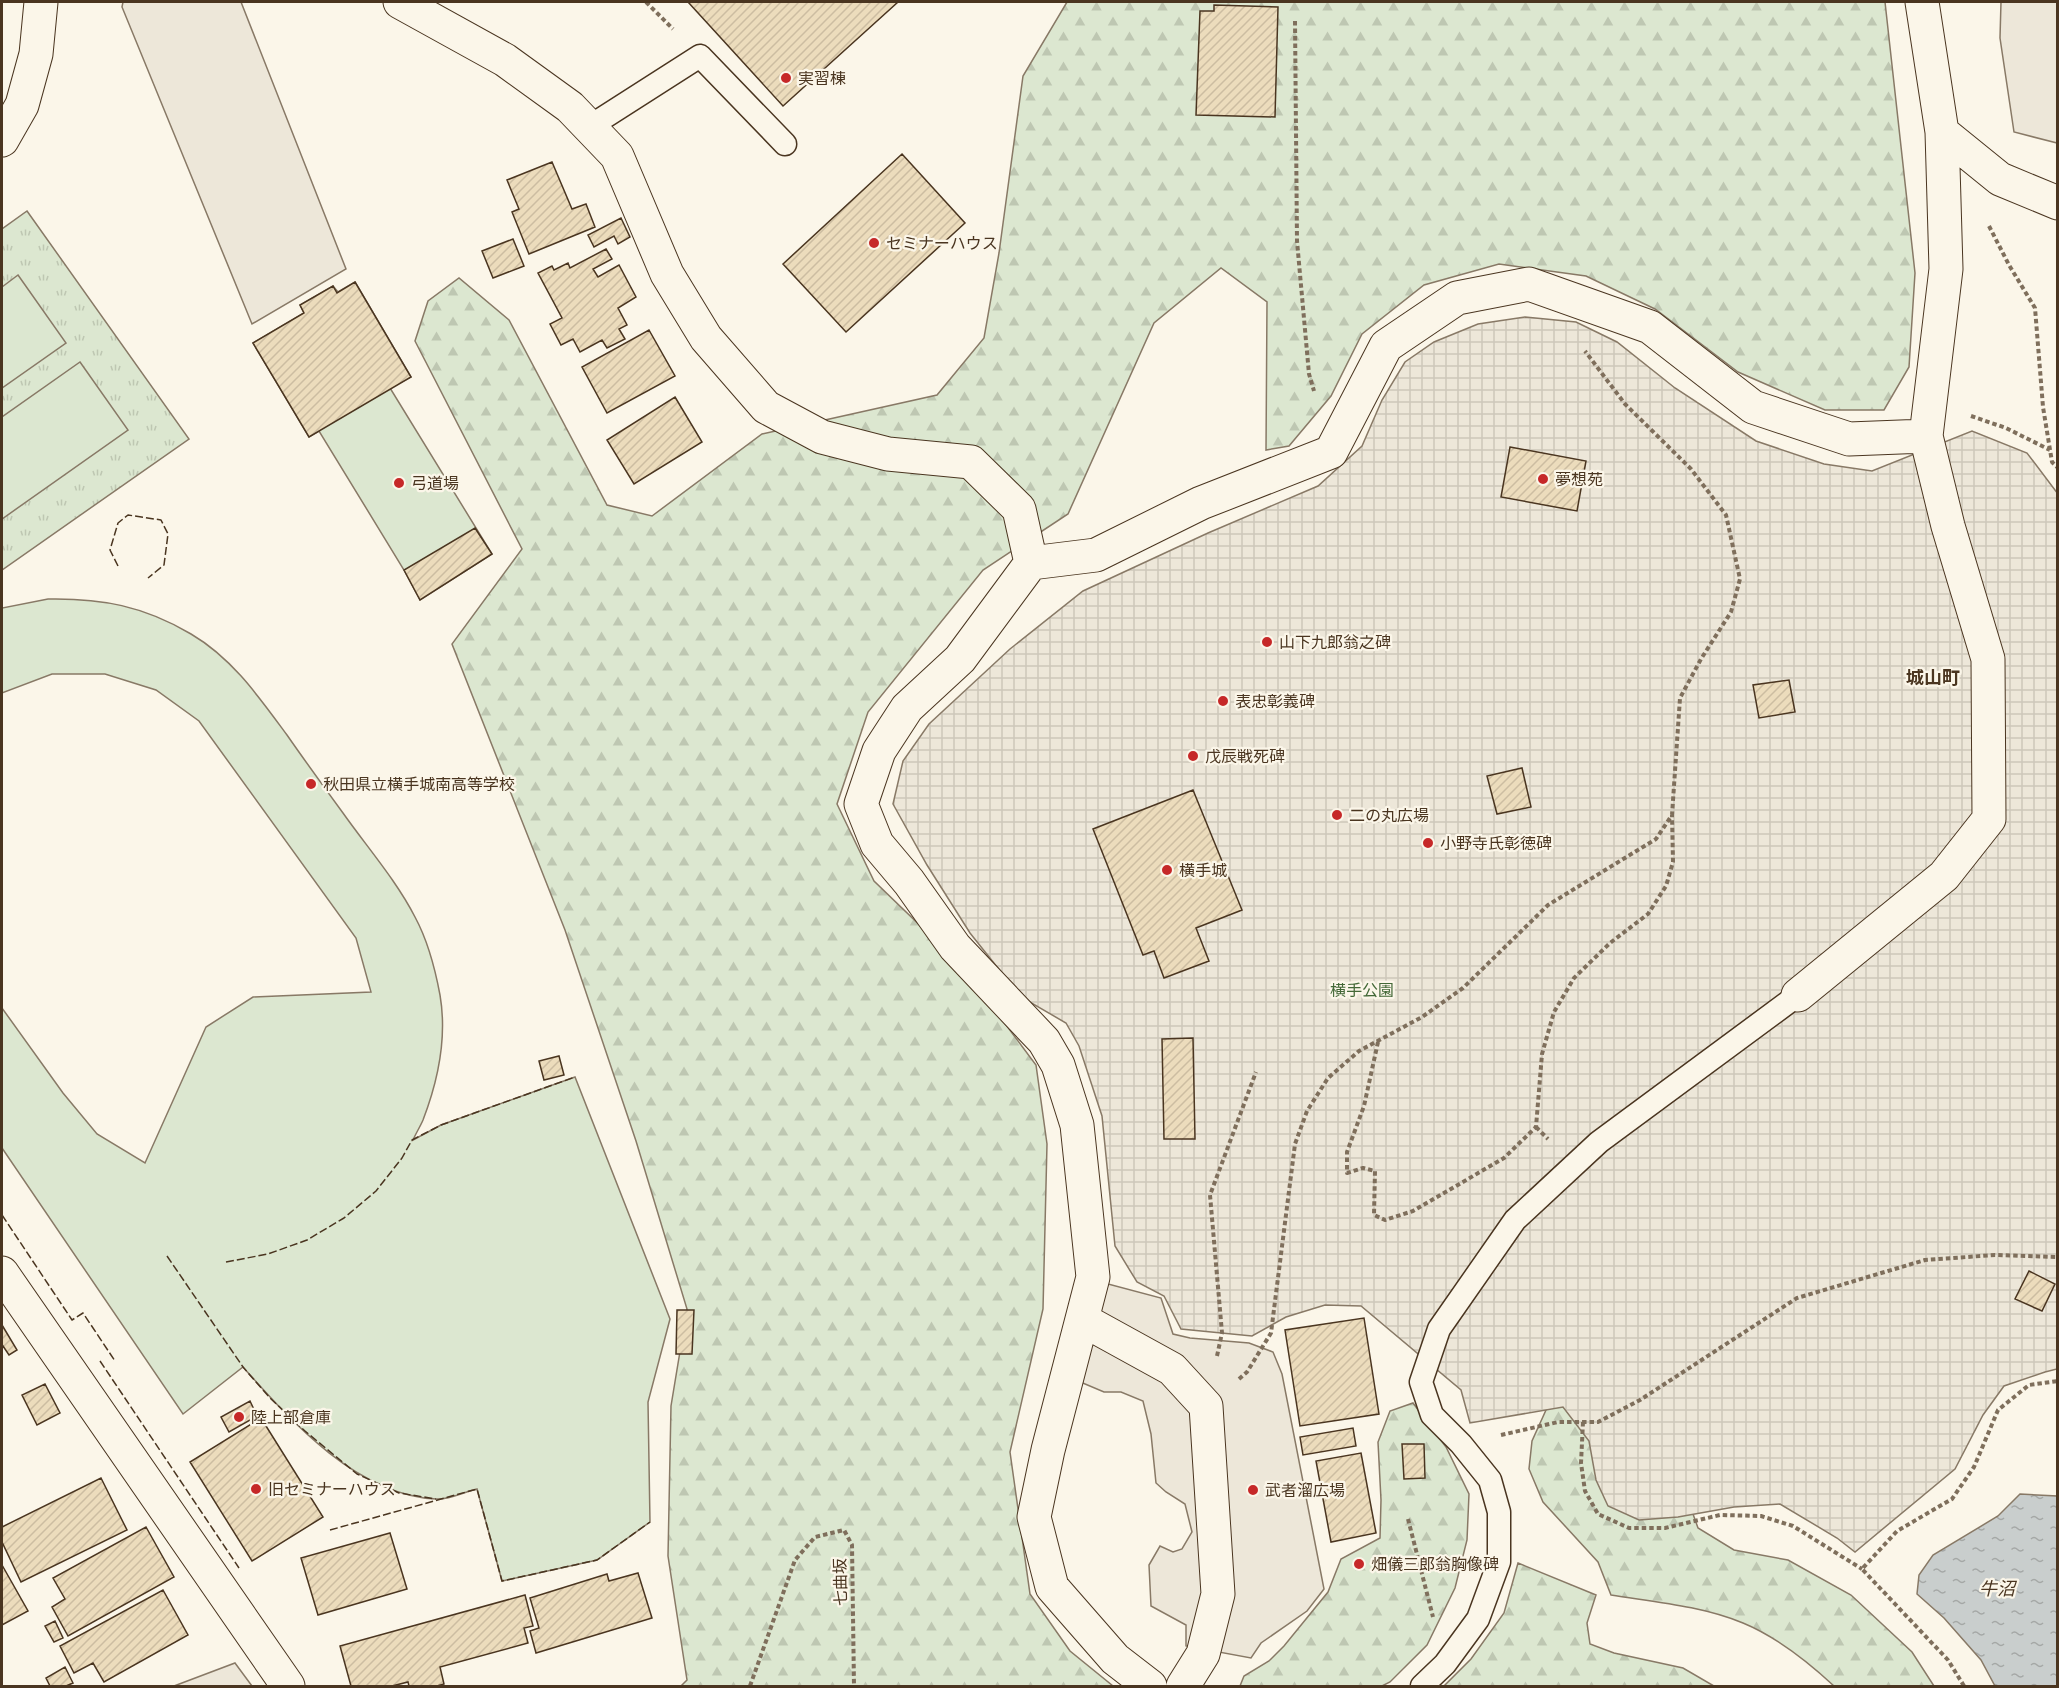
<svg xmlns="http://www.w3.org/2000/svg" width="2059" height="1688" font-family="Inter,'Noto Sans JP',sans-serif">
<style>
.grass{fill:url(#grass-tufts);stroke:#887966;stroke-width:1.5}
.forest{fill:url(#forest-firs);stroke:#887966;stroke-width:1.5}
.pitch{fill:#dce7d0;stroke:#887966;stroke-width:1.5}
.parking{fill:#ede7d9;stroke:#887966;stroke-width:1.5}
.plaza{fill:url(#plaza-grid);stroke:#887966;stroke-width:1.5}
.water{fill:url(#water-ripples);stroke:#887966;stroke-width:1.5}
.building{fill:url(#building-hatch);stroke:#4a3520;stroke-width:1.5}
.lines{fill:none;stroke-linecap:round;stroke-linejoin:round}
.service-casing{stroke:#4a3520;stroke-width:25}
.minor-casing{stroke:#4a3520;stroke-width:35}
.tertiary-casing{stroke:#4a3520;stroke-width:35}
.path{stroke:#7f6f5c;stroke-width:4;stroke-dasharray:4.5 3;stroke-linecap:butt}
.service{stroke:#fbf6e9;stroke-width:22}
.minor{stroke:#fbf6e9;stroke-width:33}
.tertiary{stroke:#fbf6e9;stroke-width:33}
.fence{stroke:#4a3520;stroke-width:1.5;stroke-dasharray:8 3;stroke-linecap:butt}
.poi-dot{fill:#c62828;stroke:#fbf6e9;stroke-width:2}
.labels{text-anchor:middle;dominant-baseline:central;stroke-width:4.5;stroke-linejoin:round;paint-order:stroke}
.poi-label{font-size:16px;fill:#4a3520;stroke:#fbf6e9;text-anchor:start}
.park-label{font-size:16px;fill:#436837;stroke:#fbf6e9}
.street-label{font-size:16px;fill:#4a3520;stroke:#fbf6e9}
.neighbourhood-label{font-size:18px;font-weight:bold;fill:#4a3520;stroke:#fbf6e9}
.water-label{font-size:18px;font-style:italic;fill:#4a3520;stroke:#fbf6e9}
</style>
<defs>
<pattern id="grass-tufts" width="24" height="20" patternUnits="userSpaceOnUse" patternTransform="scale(1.5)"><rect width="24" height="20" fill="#dce7d0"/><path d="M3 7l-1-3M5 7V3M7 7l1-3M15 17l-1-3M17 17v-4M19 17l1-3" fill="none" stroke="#bec7b2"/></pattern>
<pattern id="forest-firs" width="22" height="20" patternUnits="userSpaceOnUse" patternTransform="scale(1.5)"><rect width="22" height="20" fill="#dce7d0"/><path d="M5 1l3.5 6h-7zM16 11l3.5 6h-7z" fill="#bec7b2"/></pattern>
<pattern id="plaza-grid" width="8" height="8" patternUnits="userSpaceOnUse" patternTransform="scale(1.5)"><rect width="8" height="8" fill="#ede7d9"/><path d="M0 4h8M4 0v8" fill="none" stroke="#cdc7ba"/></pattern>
<pattern id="water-ripples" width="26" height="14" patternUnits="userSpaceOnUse" patternTransform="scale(1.5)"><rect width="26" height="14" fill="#c9cecd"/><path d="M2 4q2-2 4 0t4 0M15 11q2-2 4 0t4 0" fill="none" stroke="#a5a8a6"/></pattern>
<pattern id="building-hatch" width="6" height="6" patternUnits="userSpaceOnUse" patternTransform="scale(1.5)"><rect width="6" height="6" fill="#ecdcbc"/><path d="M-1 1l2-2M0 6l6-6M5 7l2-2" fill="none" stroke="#ccbda1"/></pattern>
</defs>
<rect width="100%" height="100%" fill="#fbf6e9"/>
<path class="grass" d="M 27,211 L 189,439 L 2,570 L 2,229 Z"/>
<path class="forest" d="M 1067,2 L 1885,2 L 1915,273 L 1909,367 L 1884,410 L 1825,410 L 1738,372 L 1655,309 L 1586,276 L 1499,264 L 1424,285 L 1362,334 L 1331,396 L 1289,446 L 1266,450 L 1267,302 L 1221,268 L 1154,323 L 1068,514 L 983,570 L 868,712 L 837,804 L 874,881 L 962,966 L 1036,1065 L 1047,1144 L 1043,1309 L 1010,1452 L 1030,1594 L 1070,1651 L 1113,1686 L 681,1686 L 687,1680 L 668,1556 L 671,1406 L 687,1309 L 636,1141 L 565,930 L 452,644 L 522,549 L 415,341 L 428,301 L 459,278 L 509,320 L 607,505 L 652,516 L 762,434 L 937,395 L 984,338 L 999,253 L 1023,76 Z
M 1617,1351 L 1687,1497 L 1698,1528 L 1734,1550 L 1788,1560 L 1851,1595 L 1912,1652 L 1934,1686 L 1834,1686 C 1807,1661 1777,1637 1743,1623 C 1702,1606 1655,1602 1611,1595 L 1598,1562 L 1543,1502 L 1529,1469 L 1532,1441 L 1551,1399 Z
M 1413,1403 L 1446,1447 L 1469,1494 L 1467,1540 L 1455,1588 L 1427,1645 L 1390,1682 L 1382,1686 L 1240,1686 L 1244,1676 L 1269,1661 L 1284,1646 L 1328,1592 L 1341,1559 L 1380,1538 L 1381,1500 L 1378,1442 L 1390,1411 Z
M 1518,1563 L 1596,1595 L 1587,1623 L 1590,1644 L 1614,1653 L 1683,1668 L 1714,1686 L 1444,1686 L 1471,1659 L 1504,1613 Z"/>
<path class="pitch" d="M 18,275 L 66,343 L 2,388 L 2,287 Z
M 355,282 L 411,377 L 390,388 L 492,554 L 420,600 L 404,570 L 319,431 L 309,437 L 253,343 L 304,313 L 300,305 L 333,286 L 338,292 Z
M 80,362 L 128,430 L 2,519 L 2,417 Z
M 48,599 C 101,598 144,606 191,634 C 232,658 259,697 287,735 C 305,761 324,787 343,813 C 367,847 396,880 415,917 C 428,941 435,968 440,995 C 447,1036 438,1081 423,1120 C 420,1127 416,1133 413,1140 L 441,1125 L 575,1077 L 670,1319 L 648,1402 L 650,1522 L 597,1560 L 502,1581 L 477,1489 C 464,1492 449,1500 436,1499 C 357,1495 293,1423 243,1367 L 183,1414 L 2,1148 L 2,1008 L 63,1093 L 97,1134 L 145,1163 L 206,1027 L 253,997 L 371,992 L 356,938 L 199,721 L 156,690 L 105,674 L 52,674 L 2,693 L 2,608 Z"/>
<path class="parking" d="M 123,2 L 241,2 L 346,269 L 252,324 L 122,7 Z
M 2001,2 L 2057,2 L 2057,143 L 2014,132 L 2000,38 Z
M 1078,1276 L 1161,1298 L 1173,1334 L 1190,1338 L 1249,1343 L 1273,1352 L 1282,1374 L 1324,1589 L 1307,1611 L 1261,1643 L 1251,1658 L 1186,1646 L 1186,1625 L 1151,1606 L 1149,1565 L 1160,1546 L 1173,1552 L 1182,1549 L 1192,1532 L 1185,1504 L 1166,1492 L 1156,1483 L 1151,1434 L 1143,1401 L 1121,1392 L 1104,1392 L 1052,1370 Z
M 235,1663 L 252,1686 L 174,1686 Z"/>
<path class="plaza" d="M 1525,317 L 1576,322 L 1617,342 L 1675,388 L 1756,441 L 1824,464 L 1872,471 L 1972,431 L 2027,453 L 2058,494 L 2057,1369 L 2045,1372 L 2004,1386 L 1983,1415 L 1955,1469 L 1855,1552 L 1837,1538 L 1780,1504 L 1734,1507 L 1678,1517 L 1639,1520 L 1608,1506 L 1596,1480 L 1589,1441 L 1563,1407 L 1470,1423 L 1461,1390 L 1361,1306 L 1325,1305 L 1286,1317 L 1252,1336 L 1181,1329 L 1164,1296 L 1137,1282 L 1115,1246 L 1102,1116 L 1079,1046 L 1066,1023 L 1021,997 L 970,933 L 927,865 L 893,804 L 903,761 L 929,724 L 1010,649 L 1083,591 L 1208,533 L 1318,486 L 1362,446 L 1382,400 L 1405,362 L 1434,342 L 1478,324 Z"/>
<path class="water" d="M 2020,1494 L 2057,1496 L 2057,1686 L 1995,1686 L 1981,1660 L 1944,1618 L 1917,1594 L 1919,1575 L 1933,1555 L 1998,1516 Z"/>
<path class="building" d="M 688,2 L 898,2 L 783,106 Z
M 1214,5 L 1278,7 L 1275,117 L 1196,115 L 1200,11 L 1214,11 Z
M 902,154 L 965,223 L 846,332 L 783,264 Z
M 552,162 L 572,209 L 586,204 L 595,227 L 529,254 L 512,212 L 519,209 L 507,180 Z
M 621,218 L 630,237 L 618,244 L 614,236 L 594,247 L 588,235 Z
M 513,239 L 524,266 L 493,278 L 482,251 Z
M 606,249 L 612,259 L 593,269 L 598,277 L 619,265 L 636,297 L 618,308 L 627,325 L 619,329 L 625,339 L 607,348 L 602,340 L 580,352 L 573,339 L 561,345 L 550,324 L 562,318 L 538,273 L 552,266 L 554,270 L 568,263 L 570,268 Z
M 355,282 L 411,377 L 309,437 L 253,343 L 304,313 L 300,305 L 333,286 L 337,293 Z
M 649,330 L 675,376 L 607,413 L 582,367 Z
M 675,397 L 702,442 L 634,484 L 607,440 Z
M 1510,447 L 1586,461 L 1577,511 L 1501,497 Z
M 475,528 L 492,554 L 420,600 L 404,570 Z
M 1789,680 L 1795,712 L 1759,718 L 1753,685 Z
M 1522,768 L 1531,807 L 1497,814 L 1487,776 Z
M 1193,790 L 1242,910 L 1196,928 L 1209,961 L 1164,978 L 1154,951 L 1143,955 L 1093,829 Z
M 1193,1038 L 1195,1139 L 1164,1139 L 1162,1039 Z
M 559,1056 L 564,1075 L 544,1080 L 539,1061 Z
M 2029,1271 L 2055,1284 L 2042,1311 L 2015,1299 Z
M 677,1310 L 694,1310 L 692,1354 L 676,1354 Z
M 1364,1318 L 1379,1414 L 1300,1426 L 1285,1330 Z
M 2,1325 L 17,1350 L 9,1355 L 3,1346 L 2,1347 Z
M 45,1384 L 60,1413 L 37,1425 L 22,1395 Z
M 250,1401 L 257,1416 L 229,1432 L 221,1417 Z
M 261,1418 L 323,1517 L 252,1561 L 190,1462 Z
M 1353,1428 L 1356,1446 L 1303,1455 L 1300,1437 Z
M 1402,1444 L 1424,1444 L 1425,1478 L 1404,1479 Z
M 1361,1453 L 1376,1533 L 1331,1542 L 1316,1461 Z
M 101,1478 L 127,1530 L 21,1582 L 2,1542 L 2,1527 Z
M 146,1527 L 174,1577 L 68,1636 L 52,1607 L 65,1599 L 53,1578 Z
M 390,1533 L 407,1589 L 318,1615 L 301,1558 Z
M 2,1565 L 28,1611 L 2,1625 Z
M 638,1573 L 652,1618 L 536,1653 L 530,1631 L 539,1628 L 530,1598 L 607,1574 L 609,1581 Z
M 163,1590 L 188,1635 L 104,1682 L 93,1663 L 74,1673 L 60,1646 Z
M 525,1595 L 533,1626 L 524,1628 L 528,1643 L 440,1667 L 444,1684 L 437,1686 L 409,1686 L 408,1682 L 392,1686 L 351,1686 L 340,1646 Z
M 55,1621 L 63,1638 L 54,1642 L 45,1626 Z
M 65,1667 L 73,1683 L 66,1686 L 50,1686 L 46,1678 Z"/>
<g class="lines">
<g class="service-casing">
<path id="service" d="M 589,127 L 700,56 L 785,144
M 1422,1686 L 1445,1664 L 1478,1619 L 1499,1562 L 1499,1512 L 1490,1480 L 1461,1444 L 1432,1415 L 1421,1382 L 1439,1329 L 1515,1220 L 1599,1142 L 1798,995"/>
</g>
<g class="minor-casing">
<path id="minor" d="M 400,2 L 505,60 L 570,107 L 617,156 L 667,274 L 706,338 L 766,407 L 822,437 L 888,454 L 971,462 L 1019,509 L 1031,563
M 1942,132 L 2000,179 L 2058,203
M 1798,995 L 1944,876 L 1989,819 L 1988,659 L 1948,526 L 1926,436 L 1946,269 L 1942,132 L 1922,2
M 2,1273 L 288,1686
M 1083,1320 L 1172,1369 L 1206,1406 L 1218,1594 L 1203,1654 L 1183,1686
M 1150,1686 L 1115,1659 L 1052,1587 L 1034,1517 L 1048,1450 L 1093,1277 L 1077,1125 L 1058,1065 L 1044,1041 L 955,947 L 909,882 L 877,844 L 861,804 L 879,751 L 907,708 L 960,659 L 1031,563 L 1096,555 L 1201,503 L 1331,452 L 1386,346 L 1457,298 L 1529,284 L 1650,327 L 1753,407 L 1849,439 L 1926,436"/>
</g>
<g class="tertiary-casing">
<path id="tertiary" d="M 2,140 L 22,105 L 36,54 L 41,2"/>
</g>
<path class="path" d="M 646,2 L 673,29
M 1295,21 L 1297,241 L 1309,374 L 1314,391
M 1989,226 L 2009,265 L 2035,308 L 2043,407 L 2052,462 L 2058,468
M 1971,416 L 2006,428 L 2050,450
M 1378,1042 L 1364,1106 L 1347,1152 L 1347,1173 L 1363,1168 L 1375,1171 L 1374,1215 L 1385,1220 L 1413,1211 L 1504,1158 L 1536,1127 L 1542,1054 L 1554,1012 L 1574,978 L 1610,943 L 1648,914 L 1666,886 L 1673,862 L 1672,815
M 1536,1127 L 1548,1139
M 1217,1356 L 1222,1333 L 1210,1195 L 1256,1072
M 1239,1379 L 1247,1372 L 1271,1333 L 1295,1144 L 1307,1111 L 1328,1078 L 1359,1051 L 1422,1017 L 1463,988 L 1548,905 L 1656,839 L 1672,815 L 1680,698 L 1701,659 L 1731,612 L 1740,579 L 1726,515 L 1691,469 L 1625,404 L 1585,351
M 1583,1422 L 1581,1463 L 1585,1491 L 1598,1514 L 1629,1528 L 1665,1528 L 1720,1515 L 1761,1516 L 1793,1526 L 1862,1569
M 1501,1435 L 1558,1422 L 1598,1422 L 1640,1400 L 1797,1298 L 1925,1260 L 1995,1255 L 2058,1257
M 1408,1519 L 1433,1617
M 750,1686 L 795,1560 L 815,1537 L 844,1530 L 852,1545 L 854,1686
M 1964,1686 L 1948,1660 L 1862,1569 L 1897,1531 L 1952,1499 L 1974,1467 L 1998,1410 L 2029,1385 L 2058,1381"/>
<use href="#service" class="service"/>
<use href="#minor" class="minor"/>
<use href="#tertiary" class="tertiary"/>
<path class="fence" d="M 118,566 L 110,550 L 118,523 L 128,515 L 161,520 L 168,534 L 164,565 L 148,578
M 2,1215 L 72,1320 L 83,1313 L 115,1361
M 167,1256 L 243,1367 L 270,1398 L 305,1431 L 357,1474 L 399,1493 L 436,1499
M 226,1262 L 268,1254 L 307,1240 L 344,1218 L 376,1191 L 402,1158 L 412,1140 L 441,1125 L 575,1077
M 100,1361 L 239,1568
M 330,1530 L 477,1489 L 502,1581 L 597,1560 L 650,1522"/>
</g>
<g class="poi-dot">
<circle cx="786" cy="78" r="6"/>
<circle cx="874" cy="243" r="6"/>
<circle cx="1543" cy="479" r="6"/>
<circle cx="399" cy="483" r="6"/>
<circle cx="1267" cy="642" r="6"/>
<circle cx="1223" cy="701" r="6"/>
<circle cx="1193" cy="756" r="6"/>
<circle cx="311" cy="784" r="6"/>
<circle cx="1337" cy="815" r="6"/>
<circle cx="1428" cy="843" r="6"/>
<circle cx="1167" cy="870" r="6"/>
<circle cx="239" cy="1417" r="6"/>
<circle cx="256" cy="1489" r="6"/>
<circle cx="1253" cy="1490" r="6"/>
<circle cx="1359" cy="1564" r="6"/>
</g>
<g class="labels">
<g class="poi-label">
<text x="798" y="78">実習棟</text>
<text x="886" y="243">セミナーハウス</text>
<text x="1555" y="479">夢想苑</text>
<text x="411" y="483">弓道場</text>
<text x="1279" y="642">山下九郎翁之碑</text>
<text x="1235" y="701">表忠彰義碑</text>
<text x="1205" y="756">戊辰戦死碑</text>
<text x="323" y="784">秋田県立横手城南高等学校</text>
<text x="1349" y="815">二の丸広場</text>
<text x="1440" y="843">小野寺氏彰徳碑</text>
<text x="1179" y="870">横手城</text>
<text x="251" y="1417">陸上部倉庫</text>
<text x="268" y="1489">旧セミナーハウス</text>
<text x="1265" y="1490">武者溜広場</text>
<text x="1371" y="1564">畑儀三郎翁胸像碑</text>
</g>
<g class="park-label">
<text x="1362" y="990">横手公園</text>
</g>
<g class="street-label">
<text transform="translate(840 1582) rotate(-91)">七曲坂</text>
</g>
<g class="neighbourhood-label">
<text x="1933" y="677">城山町</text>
</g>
<g class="water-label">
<text x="1997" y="1588">牛沼</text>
</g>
</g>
<rect width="2059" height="1688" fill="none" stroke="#4a3520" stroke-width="6"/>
</svg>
